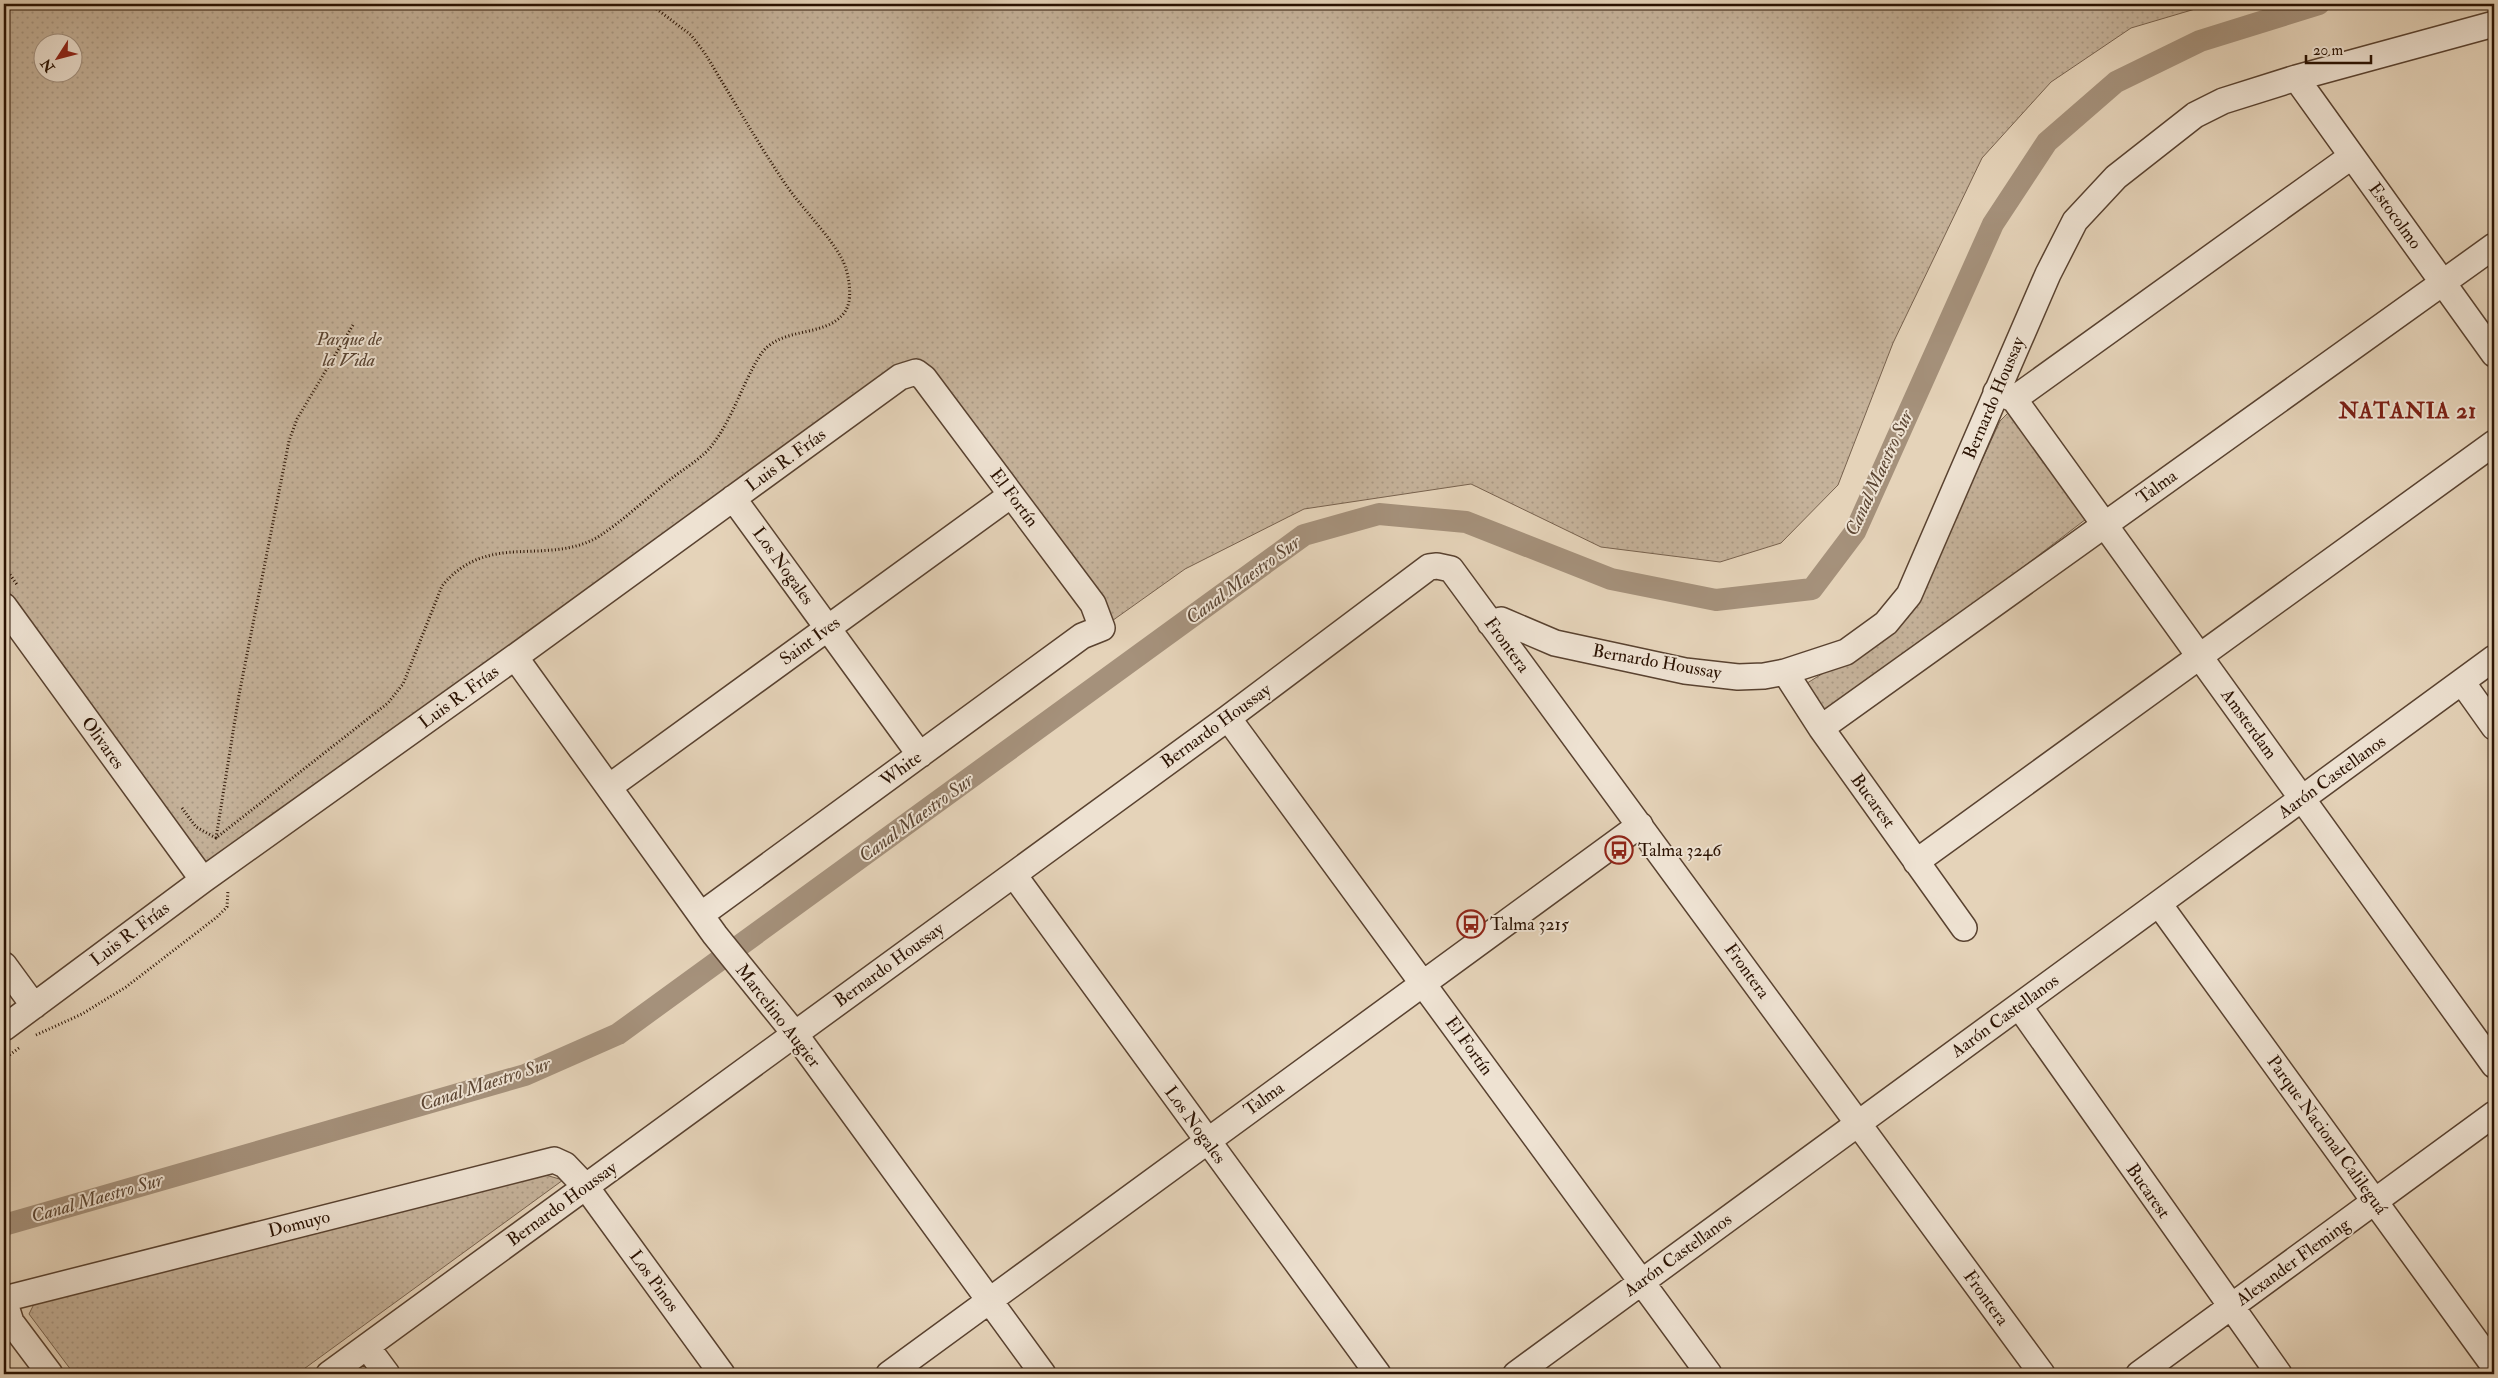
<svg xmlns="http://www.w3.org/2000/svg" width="2498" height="1378" font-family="'IM FELL Double Pica',serif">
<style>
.park{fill:url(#park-dots);stroke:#78624e;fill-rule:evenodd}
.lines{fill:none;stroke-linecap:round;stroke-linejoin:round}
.canal{stroke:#a5917b;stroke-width:22}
.minor-casing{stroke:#594230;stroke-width:28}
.path{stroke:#2a1202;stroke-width:3;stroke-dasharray:1 2.5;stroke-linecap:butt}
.minor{stroke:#eee2d2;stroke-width:25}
.labels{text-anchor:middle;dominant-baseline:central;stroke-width:4;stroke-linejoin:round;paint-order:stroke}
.street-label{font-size:18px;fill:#2a1202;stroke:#eee2d2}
.park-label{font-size:18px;font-style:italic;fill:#584230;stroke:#eee2d2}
.poi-label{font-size:18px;fill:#2a1202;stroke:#eee2d2;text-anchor:start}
.water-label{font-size:19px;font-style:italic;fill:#5b4532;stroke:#eee2d2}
.district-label{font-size:22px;font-weight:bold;letter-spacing:1px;fill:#7a1f14;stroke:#eee2d2}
</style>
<defs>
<pattern id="park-dots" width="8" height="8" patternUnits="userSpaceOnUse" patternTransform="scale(1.25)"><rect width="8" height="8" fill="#c5b29a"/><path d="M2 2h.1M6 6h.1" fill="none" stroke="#a99883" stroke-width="1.8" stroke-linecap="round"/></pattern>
</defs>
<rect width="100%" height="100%" fill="#e5d3b9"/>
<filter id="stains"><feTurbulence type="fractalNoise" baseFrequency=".004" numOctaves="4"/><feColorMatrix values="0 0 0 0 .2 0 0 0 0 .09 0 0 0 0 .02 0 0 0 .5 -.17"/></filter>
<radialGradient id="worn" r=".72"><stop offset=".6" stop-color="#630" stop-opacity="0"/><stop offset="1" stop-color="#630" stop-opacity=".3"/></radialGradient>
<path class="park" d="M 4,4 L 2212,4 L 2131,28 L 2051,82 L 1982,158 L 1893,343 L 1838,485 L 1781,543 L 1720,562 L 1601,547 L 1471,484 L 1304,509 L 1185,569 L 1102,628 L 916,372 L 203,880 L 4,606 ZM 42,42 L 72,42 L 72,72 L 42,72 Z
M 2010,411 L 2090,516 L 1828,716 L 1804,685 L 1830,669 L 1920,595 L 2000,421 Z
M 542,1174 L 563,1180 L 297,1374 L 74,1374 L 29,1314 L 34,1304 Z"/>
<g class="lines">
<path class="canal" d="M 4,1225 L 525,1075 L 618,1034 L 1304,535 L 1379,514 L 1466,522 L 1611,579 L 1716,600 L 1812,589 L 1855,532 L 1993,224 L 2047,142 L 2116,82 L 2200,41 L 2319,4"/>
<g class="minor-casing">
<path id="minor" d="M 2296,78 L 2494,354
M 1996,392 L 2014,399 L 2494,1065
M 2014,399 L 2352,156
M 733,498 L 920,755
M 4,606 L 203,880
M 1490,623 L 1501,620 L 1555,643 L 1685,671 L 1738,677 L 1764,676 L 1785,672 L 1846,652 L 1886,623 L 1909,595 L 2048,274 L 2075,221 L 2116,177 L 2195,115 L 2223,101 L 2296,78 L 2494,24
M 515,657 L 715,935 L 795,1034 L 1043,1374
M 1785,672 L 1821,728 L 1964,928
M 2462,682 L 2494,727
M 1228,718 L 1709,1374
M 1821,728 L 2494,246
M 609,787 L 1011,495
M 1916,862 L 2494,443
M 1014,875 L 1378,1374
M 2159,904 L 2494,1366
M 4,965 L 34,1006
M 2019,1006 L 2279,1374
M 4,1028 L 203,880 L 515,657 L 900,377 L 916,372 L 924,378 L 1093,604 L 1102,628 L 1082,636 L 702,914
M 4,1299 L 554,1160 L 565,1165 L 586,1187 L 722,1374
M 4,1300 L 11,1322 L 50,1374
M 367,1347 L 387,1374
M 329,1374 L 1228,718 L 1429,567 L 1437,566 L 1451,569 L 2042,1374
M 889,1374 L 1640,825
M 1516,1374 L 2494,658
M 2139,1374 L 2494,1114"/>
</g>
<path class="path" d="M 4,566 L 18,586
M 182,808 L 196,827 L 216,838 L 388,703 L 403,684 L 442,586 C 488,530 546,567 598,537 C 623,521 649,496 672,478 C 685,468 704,457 713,444 C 733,417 742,385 759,357 C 778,325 824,339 844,313 C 854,301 849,274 843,261 C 829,234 804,211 786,185 C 757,142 731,96 704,52 L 691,35 L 650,4
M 216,838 L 239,695 L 289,441 L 297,419 L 353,325
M 36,1035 L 82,1014 L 126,987 L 217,917 L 227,907 L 228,890
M 4,1059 L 19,1048"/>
<use href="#minor" class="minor"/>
</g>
<defs>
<g id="bus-ring" transform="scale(1.4375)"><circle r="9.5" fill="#eee2d2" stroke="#8f2418" stroke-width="1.5"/><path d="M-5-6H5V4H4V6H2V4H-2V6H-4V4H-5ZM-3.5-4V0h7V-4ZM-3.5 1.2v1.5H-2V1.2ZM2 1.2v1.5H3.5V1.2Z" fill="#8f2418"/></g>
</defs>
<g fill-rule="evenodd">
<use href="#bus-ring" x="1619" y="850"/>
<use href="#bus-ring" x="1471" y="924"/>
</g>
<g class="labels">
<g class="street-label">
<text transform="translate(2395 216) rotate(54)">Estocolmo</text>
<text transform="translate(1994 398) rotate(-67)">Bernardo Houssay</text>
<text transform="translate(786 460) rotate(-36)">Luis R. Frías</text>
<text transform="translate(2157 487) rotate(-36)">Talma</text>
<text transform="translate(1014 498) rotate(53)">El Fortín</text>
<text transform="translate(783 566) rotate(54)">Los Nogales</text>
<text transform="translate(810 641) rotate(-36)">Saint Ives</text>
<text transform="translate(1507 645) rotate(54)">Frontera</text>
<text transform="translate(1657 662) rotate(10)">Bernardo Houssay</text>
<text transform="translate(459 697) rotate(-36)">Luis R. Frías</text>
<text transform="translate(2249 724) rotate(54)">Amsterdam</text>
<text transform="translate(1216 726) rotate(-36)">Bernardo Houssay</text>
<text transform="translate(103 743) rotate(54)">Olivares</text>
<text transform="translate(901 769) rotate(-36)">White</text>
<text transform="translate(2332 777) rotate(-36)">Aarón Castellanos</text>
<text transform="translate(1873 801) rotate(54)">Bucarest</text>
<text transform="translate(130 934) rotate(-37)">Luis R. Frías</text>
<text transform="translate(889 965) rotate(-36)">Bernardo Houssay</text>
<text transform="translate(1747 971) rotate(54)">Frontera</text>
<text transform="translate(778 1016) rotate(52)">Marcelino Augier</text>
<text transform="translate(2005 1016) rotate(-36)">Aarón Castellanos</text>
<text transform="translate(1469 1046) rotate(54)">El Fortín</text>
<text transform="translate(1264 1099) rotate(-36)">Talma</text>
<text transform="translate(1195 1125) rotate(54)">Los Nogales</text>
<text transform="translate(2327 1135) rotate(54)">Parque Nacional Calileguá</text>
<text transform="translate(2148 1191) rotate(55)">Bucarest</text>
<text transform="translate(562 1204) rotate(-36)">Bernardo Houssay</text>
<text transform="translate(299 1224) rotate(-14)">Domuyo</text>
<text transform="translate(1678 1255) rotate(-36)">Aarón Castellanos</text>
<text transform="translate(2293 1262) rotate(-36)">Alexander Fleming</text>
<text transform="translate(654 1281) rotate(54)">Los Pinos</text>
<text transform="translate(1986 1298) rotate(54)">Frontera</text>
</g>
<g class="park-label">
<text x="349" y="339">Parque de<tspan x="349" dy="21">la Vida</tspan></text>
</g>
<g class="poi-label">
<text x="1638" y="850">Talma 3246</text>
<text x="1490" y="924">Talma 3215</text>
</g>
<g class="water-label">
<text transform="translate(1879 473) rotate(-65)">Canal Maestro Sur</text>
<text transform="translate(1243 580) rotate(-36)">Canal Maestro Sur</text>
<text transform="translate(916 818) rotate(-36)">Canal Maestro Sur</text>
<text transform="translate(485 1084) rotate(-18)">Canal Maestro Sur</text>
<text transform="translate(97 1198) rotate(-16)">Canal Maestro Sur</text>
</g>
<g class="district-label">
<text x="2408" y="411">NATANIA 21</text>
</g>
</g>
<rect width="2498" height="1378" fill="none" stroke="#e5d3b9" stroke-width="20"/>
<rect x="5" y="5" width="2488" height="1368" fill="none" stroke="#2a1202" stroke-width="2.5"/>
<rect x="10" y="10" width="2478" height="1358" fill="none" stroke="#2a1202"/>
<g transform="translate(58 58) rotate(234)"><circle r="24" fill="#eee2d2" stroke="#a08f7f"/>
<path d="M0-4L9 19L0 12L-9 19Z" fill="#8f2418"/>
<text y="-8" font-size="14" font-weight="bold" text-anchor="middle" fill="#2a1202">N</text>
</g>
<path d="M2306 55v8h65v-8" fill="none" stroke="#2a1202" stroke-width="2.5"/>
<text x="2313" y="55" font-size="15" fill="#2a1202" stroke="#eee2d2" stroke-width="4" paint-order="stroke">20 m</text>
<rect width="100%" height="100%" filter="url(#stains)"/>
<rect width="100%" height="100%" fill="url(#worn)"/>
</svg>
